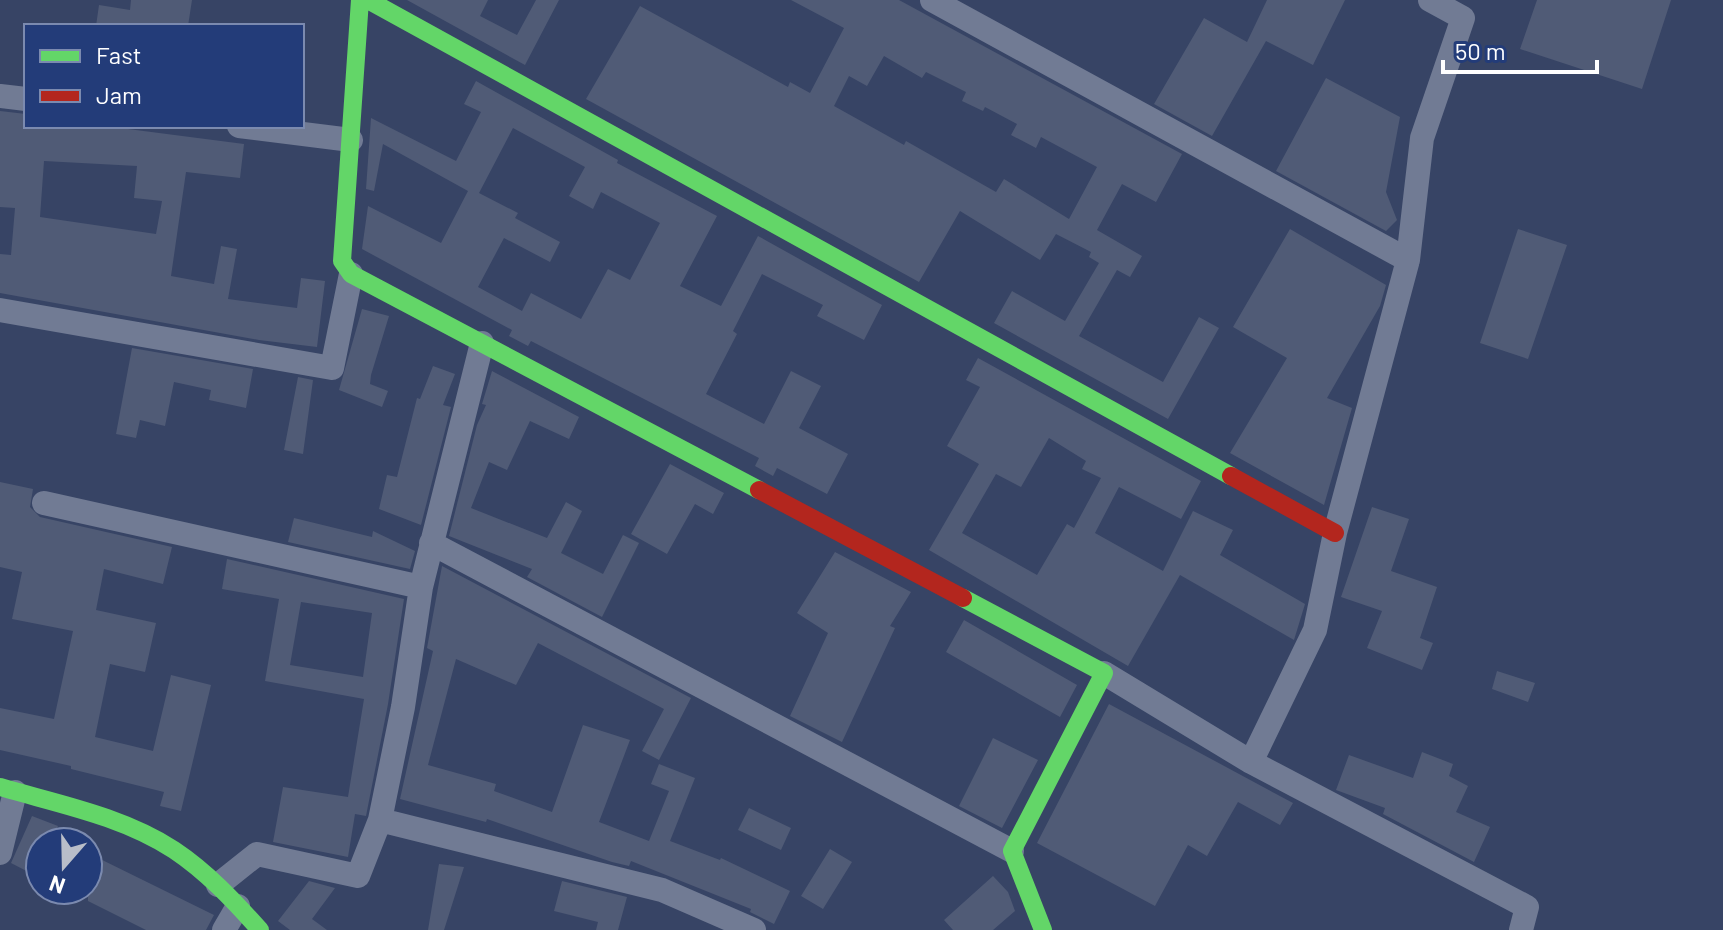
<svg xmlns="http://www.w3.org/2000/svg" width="1723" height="930" font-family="Barlow,sans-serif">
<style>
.building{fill:#505b76;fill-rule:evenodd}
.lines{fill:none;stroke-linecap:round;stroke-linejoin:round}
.street{stroke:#717b94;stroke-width:24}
.fast{stroke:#63d668;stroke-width:18}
.jam{stroke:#b3261e;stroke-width:18}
</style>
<rect width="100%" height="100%" fill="#374465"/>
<path class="building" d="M 131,0 L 192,0 L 188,26 L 96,26 L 99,5 L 130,10 Z
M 407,0 L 488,0 L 480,16 L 517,35 L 536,0 L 559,0 L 525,65 Z
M 791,0 L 899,0 L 1182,154 L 1156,202 L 1122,184 L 1097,230 L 1142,256 L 1130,277 L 1117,270 L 1079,336 L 1163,382 L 1199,317 L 1219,328 L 1168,419 L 994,323 L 1012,291 L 1065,321 L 1099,263 L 1089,257 L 1091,252 L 1056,234 L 1040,260 L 960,211 L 919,282 L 586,99 L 640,6 L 788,87 L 790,82 L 810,93 L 844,28 ZM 884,56 L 922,78 L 926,72 L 966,92 L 962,101 L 983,111 L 985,107 L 1017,124 L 1011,135 L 1036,148 L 1041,137 L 1097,167 L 1069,219 L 1004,179 L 996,192 L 906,141 L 904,145 L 834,106 L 849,76 L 867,86 Z
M 1267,0 L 1345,0 L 1313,65 L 1266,41 L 1212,136 L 1154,104 L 1204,18 L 1247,42 Z
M 1537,0 L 1671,0 L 1642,89 L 1520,49 Z
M 1326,78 L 1400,117 L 1386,192 L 1397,220 L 1386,231 L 1276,171 Z
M 476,81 L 618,160 L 617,163 L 717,216 L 680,286 L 721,306 L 758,236 L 882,305 L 864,340 L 817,316 L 823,305 L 762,274 L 733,331 L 737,334 L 706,394 L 764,424 L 791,371 L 821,386 L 799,428 L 848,454 L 827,494 L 777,468 L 773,476 L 755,466 L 759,458 L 531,341 L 528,346 L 509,336 L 512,330 L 362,249 L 368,206 L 441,243 L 468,191 L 383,144 L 374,191 L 366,189 L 371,118 L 456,161 L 481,112 L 464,104 ZM 513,128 L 585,167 L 569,196 L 593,209 L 601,192 L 660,223 L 630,280 L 608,269 L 581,319 L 531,293 L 522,311 L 478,287 L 504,238 L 550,262 L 560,242 L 515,218 L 518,213 L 479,193 Z
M 0,111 L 26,114 L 26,126 L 105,126 L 244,144 L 240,178 L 186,172 L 171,276 L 214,284 L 221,246 L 237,249 L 228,299 L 297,308 L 301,278 L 325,281 L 317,347 L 259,340 L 0,293 L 0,254 L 11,255 L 15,208 L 0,207 ZM 44,161 L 137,166 L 134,198 L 162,201 L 156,234 L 40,217 Z
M 1290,229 L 1386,285 L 1380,306 L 1327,398 L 1352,408 L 1324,505 L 1230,453 L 1287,358 L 1233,327 Z
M 1518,229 L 1567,245 L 1528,359 L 1480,343 Z
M 362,309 L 389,316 L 371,375 L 370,384 L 388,391 L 382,407 L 339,390 Z
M 132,348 L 253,369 L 246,408 L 209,400 L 211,390 L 174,382 L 165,426 L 140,420 L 136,438 L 116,434 Z
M 978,358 L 1201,481 L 1181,519 L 1119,487 L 1095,533 L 1163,571 L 1193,511 L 1233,530 L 1220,555 L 1305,604 L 1294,640 L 1180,575 L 1128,666 L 929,550 L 979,464 L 947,446 L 980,387 L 966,380 ZM 1049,438 L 1086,461 L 1082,469 L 1101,478 L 1074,528 L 1067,524 L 1037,575 L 962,533 L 996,474 L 1021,487 Z
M 433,366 L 455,374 L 443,405 L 451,407 L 421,525 L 379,509 L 387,475 L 397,477 L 417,398 L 420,399 Z
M 492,371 L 579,417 L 569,439 L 530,421 L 507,470 L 489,462 L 471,508 L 547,538 L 566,502 L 582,511 L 561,553 L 603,574 L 623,535 L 639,543 L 602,617 L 527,577 L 532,569 L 449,536 L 477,425 L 486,405 L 482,404 Z
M 298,377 L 313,380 L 303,454 L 284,450 Z
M 670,464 L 724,493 L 713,514 L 695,504 L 667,554 L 631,534 Z
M 0,482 L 33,489 L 30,507 L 40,517 L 172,547 L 163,584 L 104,569 L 96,610 L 156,623 L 145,672 L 110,664 L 95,737 L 153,751 L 171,675 L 211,685 L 181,811 L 160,806 L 164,792 L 71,769 L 71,766 L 0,750 L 0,708 L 54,719 L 73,631 L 12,619 L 22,572 L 0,567 Z
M 1372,507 L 1409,519 L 1391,571 L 1437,587 L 1420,638 L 1433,643 L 1422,670 L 1367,648 L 1382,611 L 1341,597 Z
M 294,518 L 372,537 L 373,531 L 415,551 L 410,569 L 288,542 Z
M 835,552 L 911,592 L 890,626 L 895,628 L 842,742 L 790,716 L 828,633 L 797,613 Z
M 227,559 L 404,599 L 388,704 L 366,816 L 355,814 L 348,857 L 273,842 L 283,787 L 348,797 L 364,699 L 265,681 L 279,599 L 222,589 ZM 301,602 L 372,613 L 363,677 L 290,665 Z
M 442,566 L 691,698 L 659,760 L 642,751 L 664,709 L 538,643 L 516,685 L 456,659 L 428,765 L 496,784 L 494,791 L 552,812 L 583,725 L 630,740 L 599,822 L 649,841 L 669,791 L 651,784 L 659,764 L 695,778 L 670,841 L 720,860 L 721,858 L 790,891 L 774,924 L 750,912 L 751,909 L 631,861 L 629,866 L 612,862 L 487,819 L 486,822 L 400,799 L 433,651 L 427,648 Z
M 964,620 L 1077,685 L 1060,717 L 946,652 Z
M 1497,671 L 1535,683 L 1528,702 L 1492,689 Z
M 1109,704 L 1293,803 L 1280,825 L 1238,802 L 1207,856 L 1188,845 L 1155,906 L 1037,843 Z
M 993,738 L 1038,760 L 1002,828 L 959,806 Z
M 1422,752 L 1453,764 L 1449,776 L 1468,786 L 1456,812 L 1490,827 L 1474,862 L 1383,814 L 1385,808 L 1336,790 L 1349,755 L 1413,778 Z
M 749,808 L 791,828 L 781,850 L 738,830 Z
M 32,816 L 58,826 L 50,842 L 40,842 L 40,878 L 11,863 Z
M 830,849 L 852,862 L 823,909 L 801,896 Z
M 88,853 L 214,915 L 206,930 L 146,930 L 88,901 Z
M 439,864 L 464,867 L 444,930 L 428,930 Z
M 993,876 L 1008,892 L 1015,911 L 993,930 L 953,930 L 944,920 Z
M 309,881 L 335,888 L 312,919 L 327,930 L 290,930 L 278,921 Z
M 562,881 L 627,897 L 618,930 L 596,930 L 598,922 L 554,911 Z"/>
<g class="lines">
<path class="street" d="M 932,0 L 1408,260 L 1335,533 L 1315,630 L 1251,762
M 0,96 L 26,99
M 239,126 L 351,140
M 1408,260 L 1422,138 L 1463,18 L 1430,0
M 0,310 L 332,368 L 351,274
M 44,503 L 421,587
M 431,543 L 1012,851
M 1104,673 L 1251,762 L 1527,907 L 1521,930
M 380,820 L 403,707 L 421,587 L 482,343
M 0,853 L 15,792
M 218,885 L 257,854 L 358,876 L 380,820 L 662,890 L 754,930
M 224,930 L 238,906"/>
<path class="fast" d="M 360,0 L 342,261 L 351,274 L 759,490
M 368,0 L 1231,476
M 963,598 L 1104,673 L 1012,851 L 1043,930
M 0,787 C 58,804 122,816 174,850 C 207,872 234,901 260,930"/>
<path class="jam" d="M 1231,476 L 1335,533
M 759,490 L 963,598"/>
</g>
<rect x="24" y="24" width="280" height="104" fill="#233c79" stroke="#7b8aaf" stroke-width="2"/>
<rect x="40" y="50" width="40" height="12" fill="#63d668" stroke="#7b8aaf" stroke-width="2"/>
<text x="96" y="64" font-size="24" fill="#ffffff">Fast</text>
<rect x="40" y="90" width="40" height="12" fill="#b3261e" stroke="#7b8aaf" stroke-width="2"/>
<text x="96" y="104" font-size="24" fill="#ffffff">Jam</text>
<g transform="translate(64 866) rotate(200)"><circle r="38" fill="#233c79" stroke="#7b8aaf" stroke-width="2"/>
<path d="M0-6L14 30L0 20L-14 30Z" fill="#b9bec9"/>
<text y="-12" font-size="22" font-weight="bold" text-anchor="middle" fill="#ffffff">N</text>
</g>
<path d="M1443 60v12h154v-12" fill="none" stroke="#ffffff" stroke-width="4"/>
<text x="1455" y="60" font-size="24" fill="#ffffff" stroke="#233c79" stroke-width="6" paint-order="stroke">50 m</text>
</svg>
